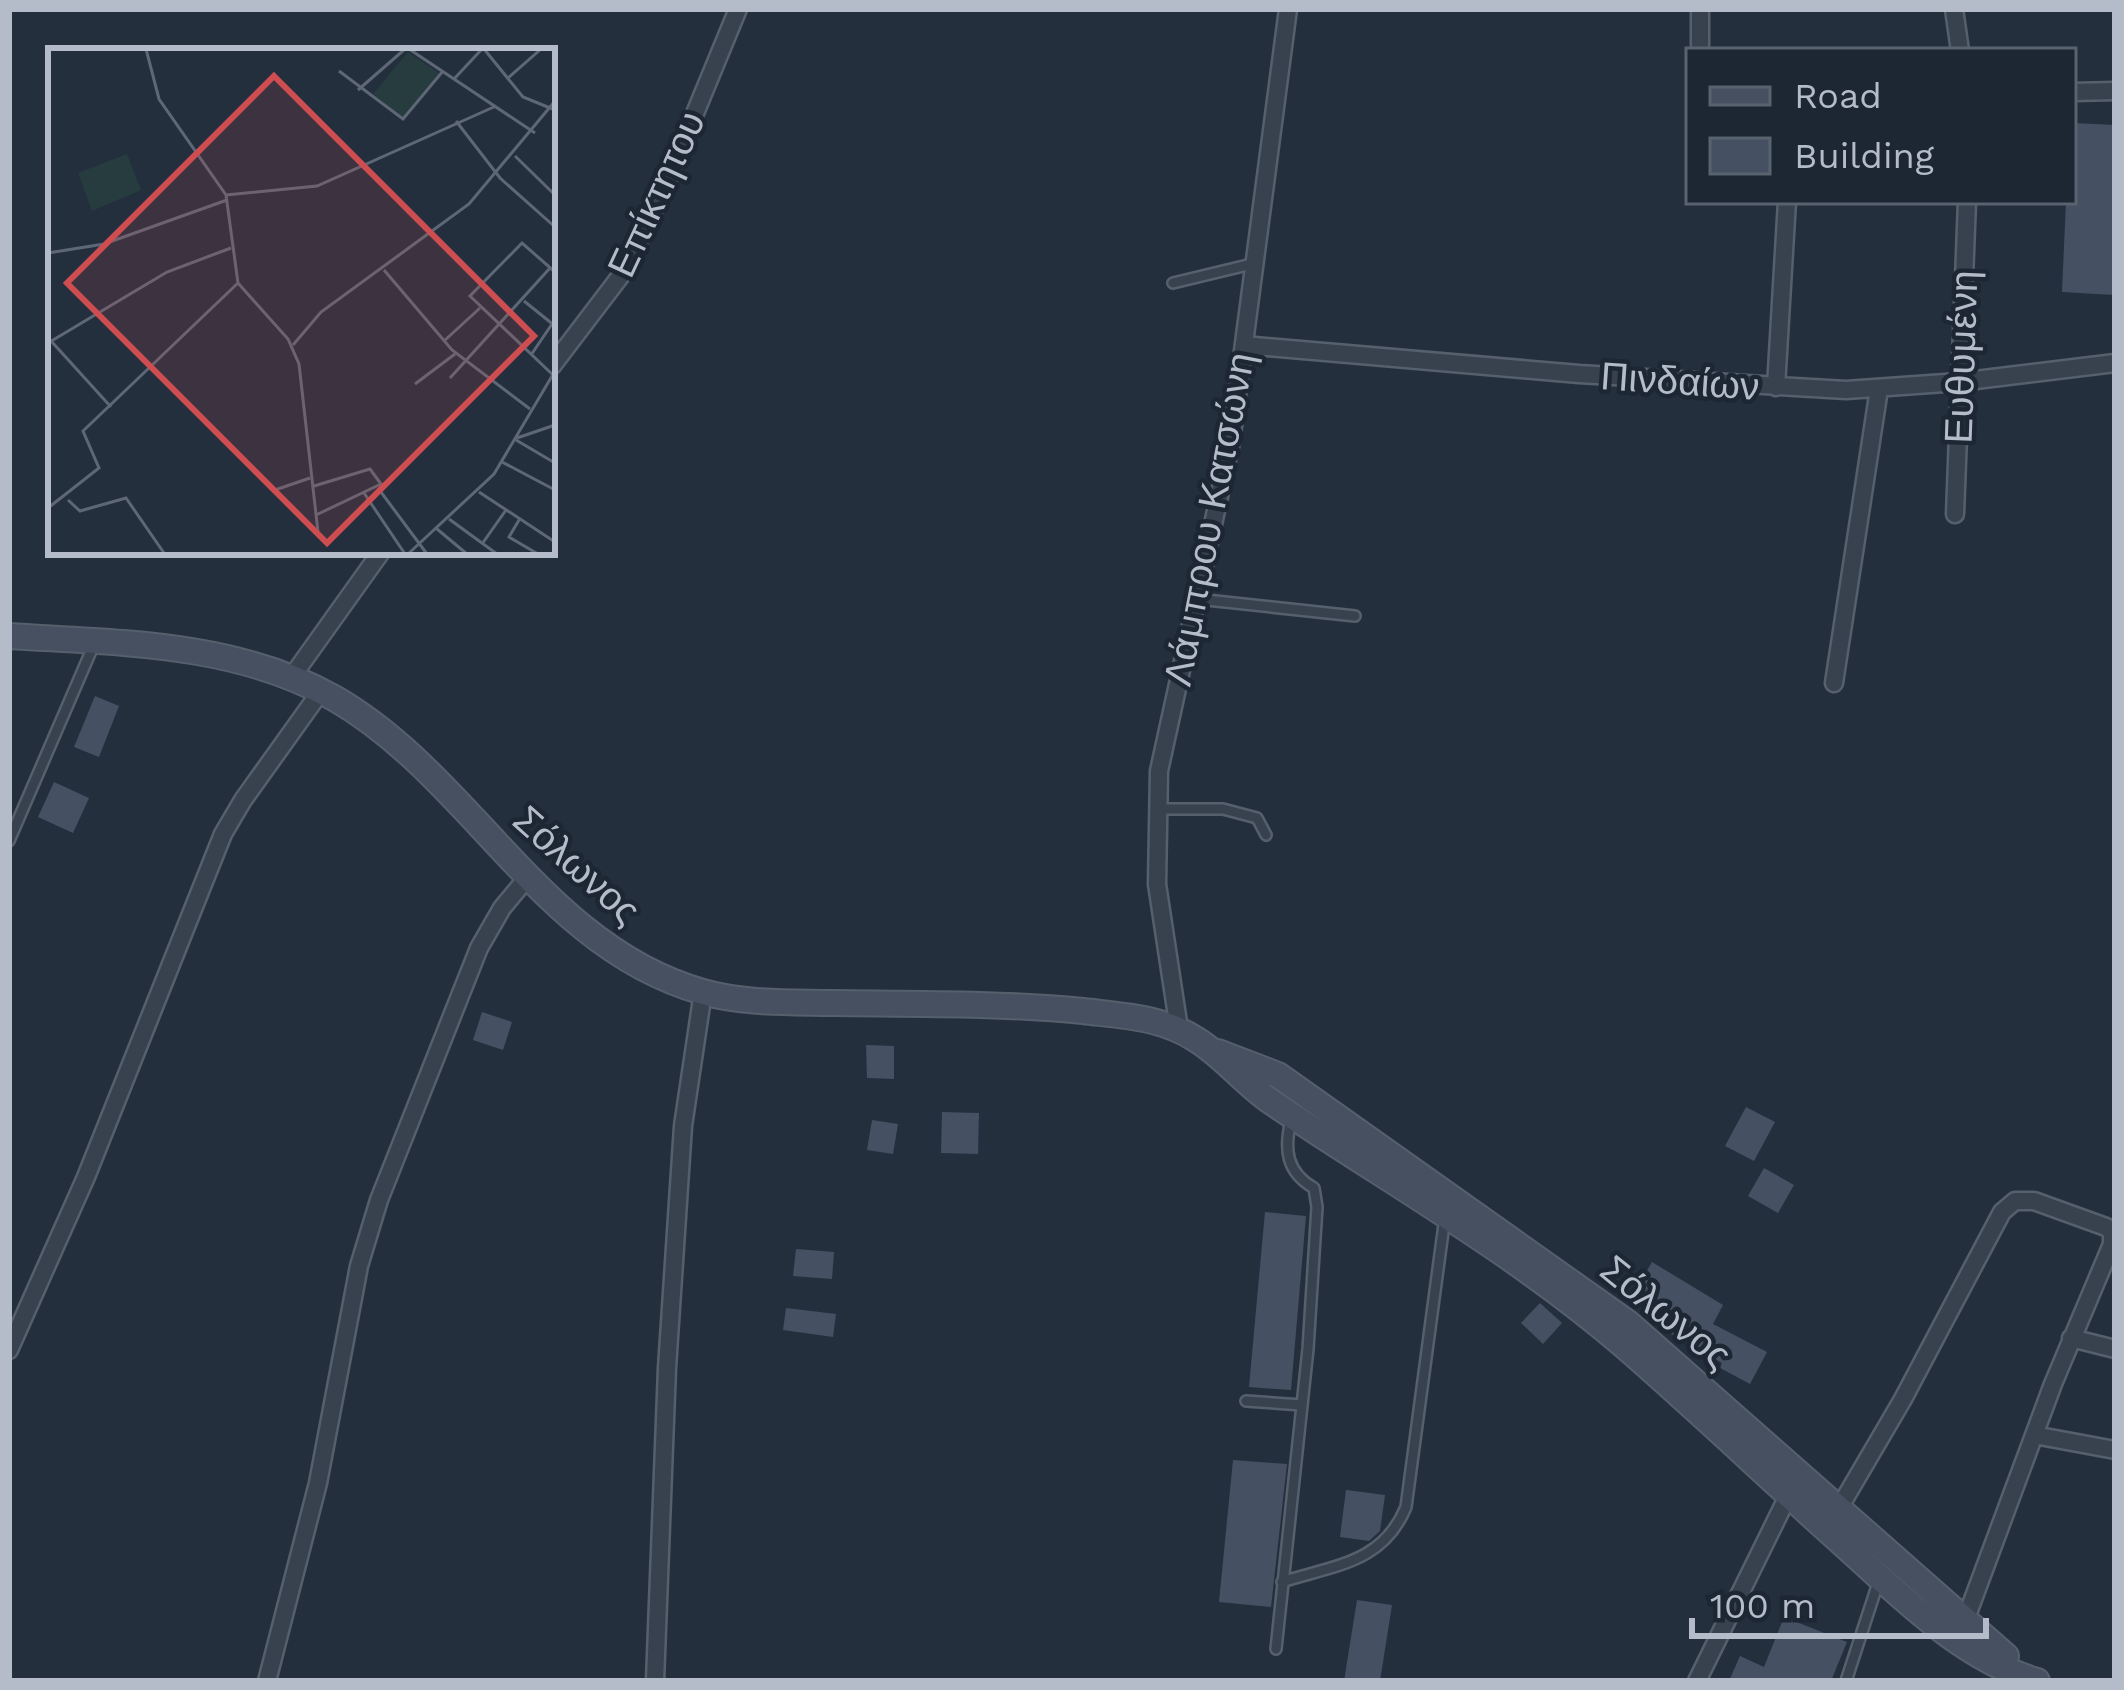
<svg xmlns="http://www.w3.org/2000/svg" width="2124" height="1690" font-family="'Work Sans',sans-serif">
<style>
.building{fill:#455162}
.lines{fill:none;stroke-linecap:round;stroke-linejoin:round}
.lane-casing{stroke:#565f6c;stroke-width:14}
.street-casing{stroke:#565f6c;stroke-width:21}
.secondary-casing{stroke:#565f6c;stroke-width:28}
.lane{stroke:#38414e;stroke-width:9}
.street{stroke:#38414e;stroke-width:16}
.secondary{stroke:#465061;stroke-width:24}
.labels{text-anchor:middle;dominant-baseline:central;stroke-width:9;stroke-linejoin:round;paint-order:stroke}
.street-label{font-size:39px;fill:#b4bcc9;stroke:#1d2633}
.inset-road{fill:none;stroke:#5e6776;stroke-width:3}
.view{fill:#ce4d50;fill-opacity:0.15;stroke:#ce4d50;stroke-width:6}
.inset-edge{fill:none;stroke:#b4bcc9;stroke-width:6}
</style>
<rect width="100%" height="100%" fill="#242f3e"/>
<path class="building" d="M 2073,123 L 2115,125 L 2115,295 L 2062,292 L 2066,201 L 2073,201 Z
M 95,696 L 119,706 L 99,757 L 74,747 Z
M 54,782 L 89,798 L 73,833 L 38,817 Z
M 482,1012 L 512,1022 L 503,1050 L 473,1040 Z
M 866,1045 L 894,1046 L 894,1079 L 867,1078 Z
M 1746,1107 L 1775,1122 L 1754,1161 L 1725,1146 Z
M 942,1112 L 979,1113 L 978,1154 L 941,1153 Z
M 872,1120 L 898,1124 L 893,1154 L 867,1150 Z
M 1764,1168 L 1794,1185 L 1778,1213 L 1748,1196 Z
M 1265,1212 L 1306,1216 L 1291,1390 L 1249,1387 Z
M 796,1249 L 834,1252 L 832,1279 L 793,1276 Z
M 1652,1262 L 1723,1305 L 1713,1324 L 1767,1352 L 1750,1384 L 1720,1368 L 1722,1363 L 1671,1334 L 1677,1323 L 1632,1297 Z
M 1540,1303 L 1562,1323 L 1543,1344 L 1521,1323 Z
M 786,1308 L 836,1314 L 833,1337 L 783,1330 Z
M 1233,1460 L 1287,1464 L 1271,1607 L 1219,1602 Z
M 1346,1490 L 1385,1495 L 1380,1531 L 1369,1541 L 1340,1537 Z
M 1357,1600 L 1392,1605 L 1380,1681 L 1344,1681 Z
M 1784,1617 L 1847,1642 L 1831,1681 L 1729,1681 L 1740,1656 L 1764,1667 Z"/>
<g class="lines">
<g class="lane-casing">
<path id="lane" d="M 1173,283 L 1256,263
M 1197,599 L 1355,616
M 1157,809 L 1223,809 L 1257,818 L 1266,835
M 9,841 L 95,642
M 1246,1401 L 1302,1405
M 1282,1582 C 1335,1565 1383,1563 1406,1507 L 1445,1217
M 1276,1649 L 1308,1349 L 1317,1207 L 1314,1188 C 1286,1172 1284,1149 1291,1120
M 1846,1681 L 1878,1583"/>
</g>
<g class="street-casing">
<path id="street" d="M 1954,9 L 1960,51
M 1700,51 L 1700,9
M 2073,92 L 2115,91
M 1244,345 L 1579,374 L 1846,390 L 1959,382 L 2115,363
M 552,366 L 622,274 L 663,191 L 738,9
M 1776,387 L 1787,201
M 1955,514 L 1967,201
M 291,678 L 381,552
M 1834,683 L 1879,389
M 1179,1029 L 1157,884 L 1159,771 L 1231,442 L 1288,9
M 2071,1338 L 2115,1349
M 9,1350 L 86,1177 L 223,834 L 243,800 L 321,691
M 2034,1435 L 2115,1450
M 1838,1510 L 1903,1399 L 2002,1212 L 2015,1201 L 2034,1201 L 2106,1227 L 2112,1232 L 2112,1244 L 2053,1384 L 1965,1621
M 267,1681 L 318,1483 L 359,1266 L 379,1200 L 479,948 L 502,908 L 527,878
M 655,1681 L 667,1368 L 683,1126 L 703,992
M 1697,1681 L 1788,1496"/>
</g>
<g class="secondary-casing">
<path id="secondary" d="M 9,636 C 119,643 235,642 334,698 C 472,777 542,947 703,992 C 745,1004 791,1002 833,1003 C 917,1004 1000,1003 1083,1011 C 1124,1016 1162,1017 1197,1040 C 1224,1057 1244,1083 1270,1101 C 1388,1181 1515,1252 1623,1345 C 1698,1410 1770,1479 1844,1545 C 1902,1597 1961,1658 2037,1681
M 1218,1052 L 1278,1075 L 1628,1323 L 2006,1656"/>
</g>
<use href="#lane" class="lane"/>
<use href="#street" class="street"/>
<use href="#secondary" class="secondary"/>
</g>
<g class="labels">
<g class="street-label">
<text transform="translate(656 194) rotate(-65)">Επίκτητου</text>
<text transform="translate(1961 357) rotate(-88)">Ευθυμένη</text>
<text transform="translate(1680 381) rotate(4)">Πινδαίων</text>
<text transform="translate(1209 519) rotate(-79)">Λάμπρου Κατσώνη</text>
<text transform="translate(577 865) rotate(42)">Σόλωνος</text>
<text transform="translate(1666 1312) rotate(39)">Σόλωνος</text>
</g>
</g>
<g transform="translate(48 48)">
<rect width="507" height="507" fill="#242f3e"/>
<path d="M 360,4 L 391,25 L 355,70 L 325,46 ZM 79,106 L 93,142 L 44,163 L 30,125 Z" fill="#263c3f"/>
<path class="inset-road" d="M 98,1 L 111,51 L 178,147 L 190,235 L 240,291 L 251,316 L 270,484M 361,1 L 487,85M 436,1 L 475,49 L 507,62M 291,23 L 355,71 L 395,23M 406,31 L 434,1M 459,31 L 493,1M 310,42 L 357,1M 408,73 L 452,130 L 507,179M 467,108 L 507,147M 178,147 L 269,138 L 448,58M 0,205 L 56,196 L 179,152M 336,222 L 404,302 L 482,361M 476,253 L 507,278M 396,293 L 432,260M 4,294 L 63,359M 0,295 L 119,224 L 183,200M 245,297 L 273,264 L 421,156 L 507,53M 483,307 L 504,276M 505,327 L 422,248 L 474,195 L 507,224M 402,330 L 502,220M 367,336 L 407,306M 469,390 L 507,377M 468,392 L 507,415M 454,414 L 507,442M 266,438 L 322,421 L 333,436 L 268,467M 330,440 L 379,506M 224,443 L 262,430M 431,444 L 507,494M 316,445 L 357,506M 20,452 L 32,463 L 78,450 L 116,505M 0,460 L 51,420 L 35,383 L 190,235M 401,471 L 449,506M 471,472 L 461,489 L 490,506M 389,481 L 419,506M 434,496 L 458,462M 360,506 L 446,426 L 507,323"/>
<path class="view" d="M 226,28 L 486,288 L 279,495 L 19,235 Z"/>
<rect width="507" height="507" class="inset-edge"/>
</g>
<rect width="2124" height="1690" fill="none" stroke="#b4bcc9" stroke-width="24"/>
<rect x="1686" y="48" width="390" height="156" fill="#1d2633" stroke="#59626f" stroke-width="3"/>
<rect x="1710" y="87" width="60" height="18" fill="#465061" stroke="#59626f" stroke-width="3"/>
<text x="1794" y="108" font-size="36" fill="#b4bcc9">Road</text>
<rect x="1710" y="138" width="60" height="36" fill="#455162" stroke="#59626f" stroke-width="3"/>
<text x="1794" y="168" font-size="36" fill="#b4bcc9">Building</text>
<path d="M1692 1618v18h294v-18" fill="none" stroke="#b4bcc9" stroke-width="6"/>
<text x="1710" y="1618" font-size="36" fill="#b4bcc9" stroke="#1d2633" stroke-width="9" paint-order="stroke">100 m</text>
</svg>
